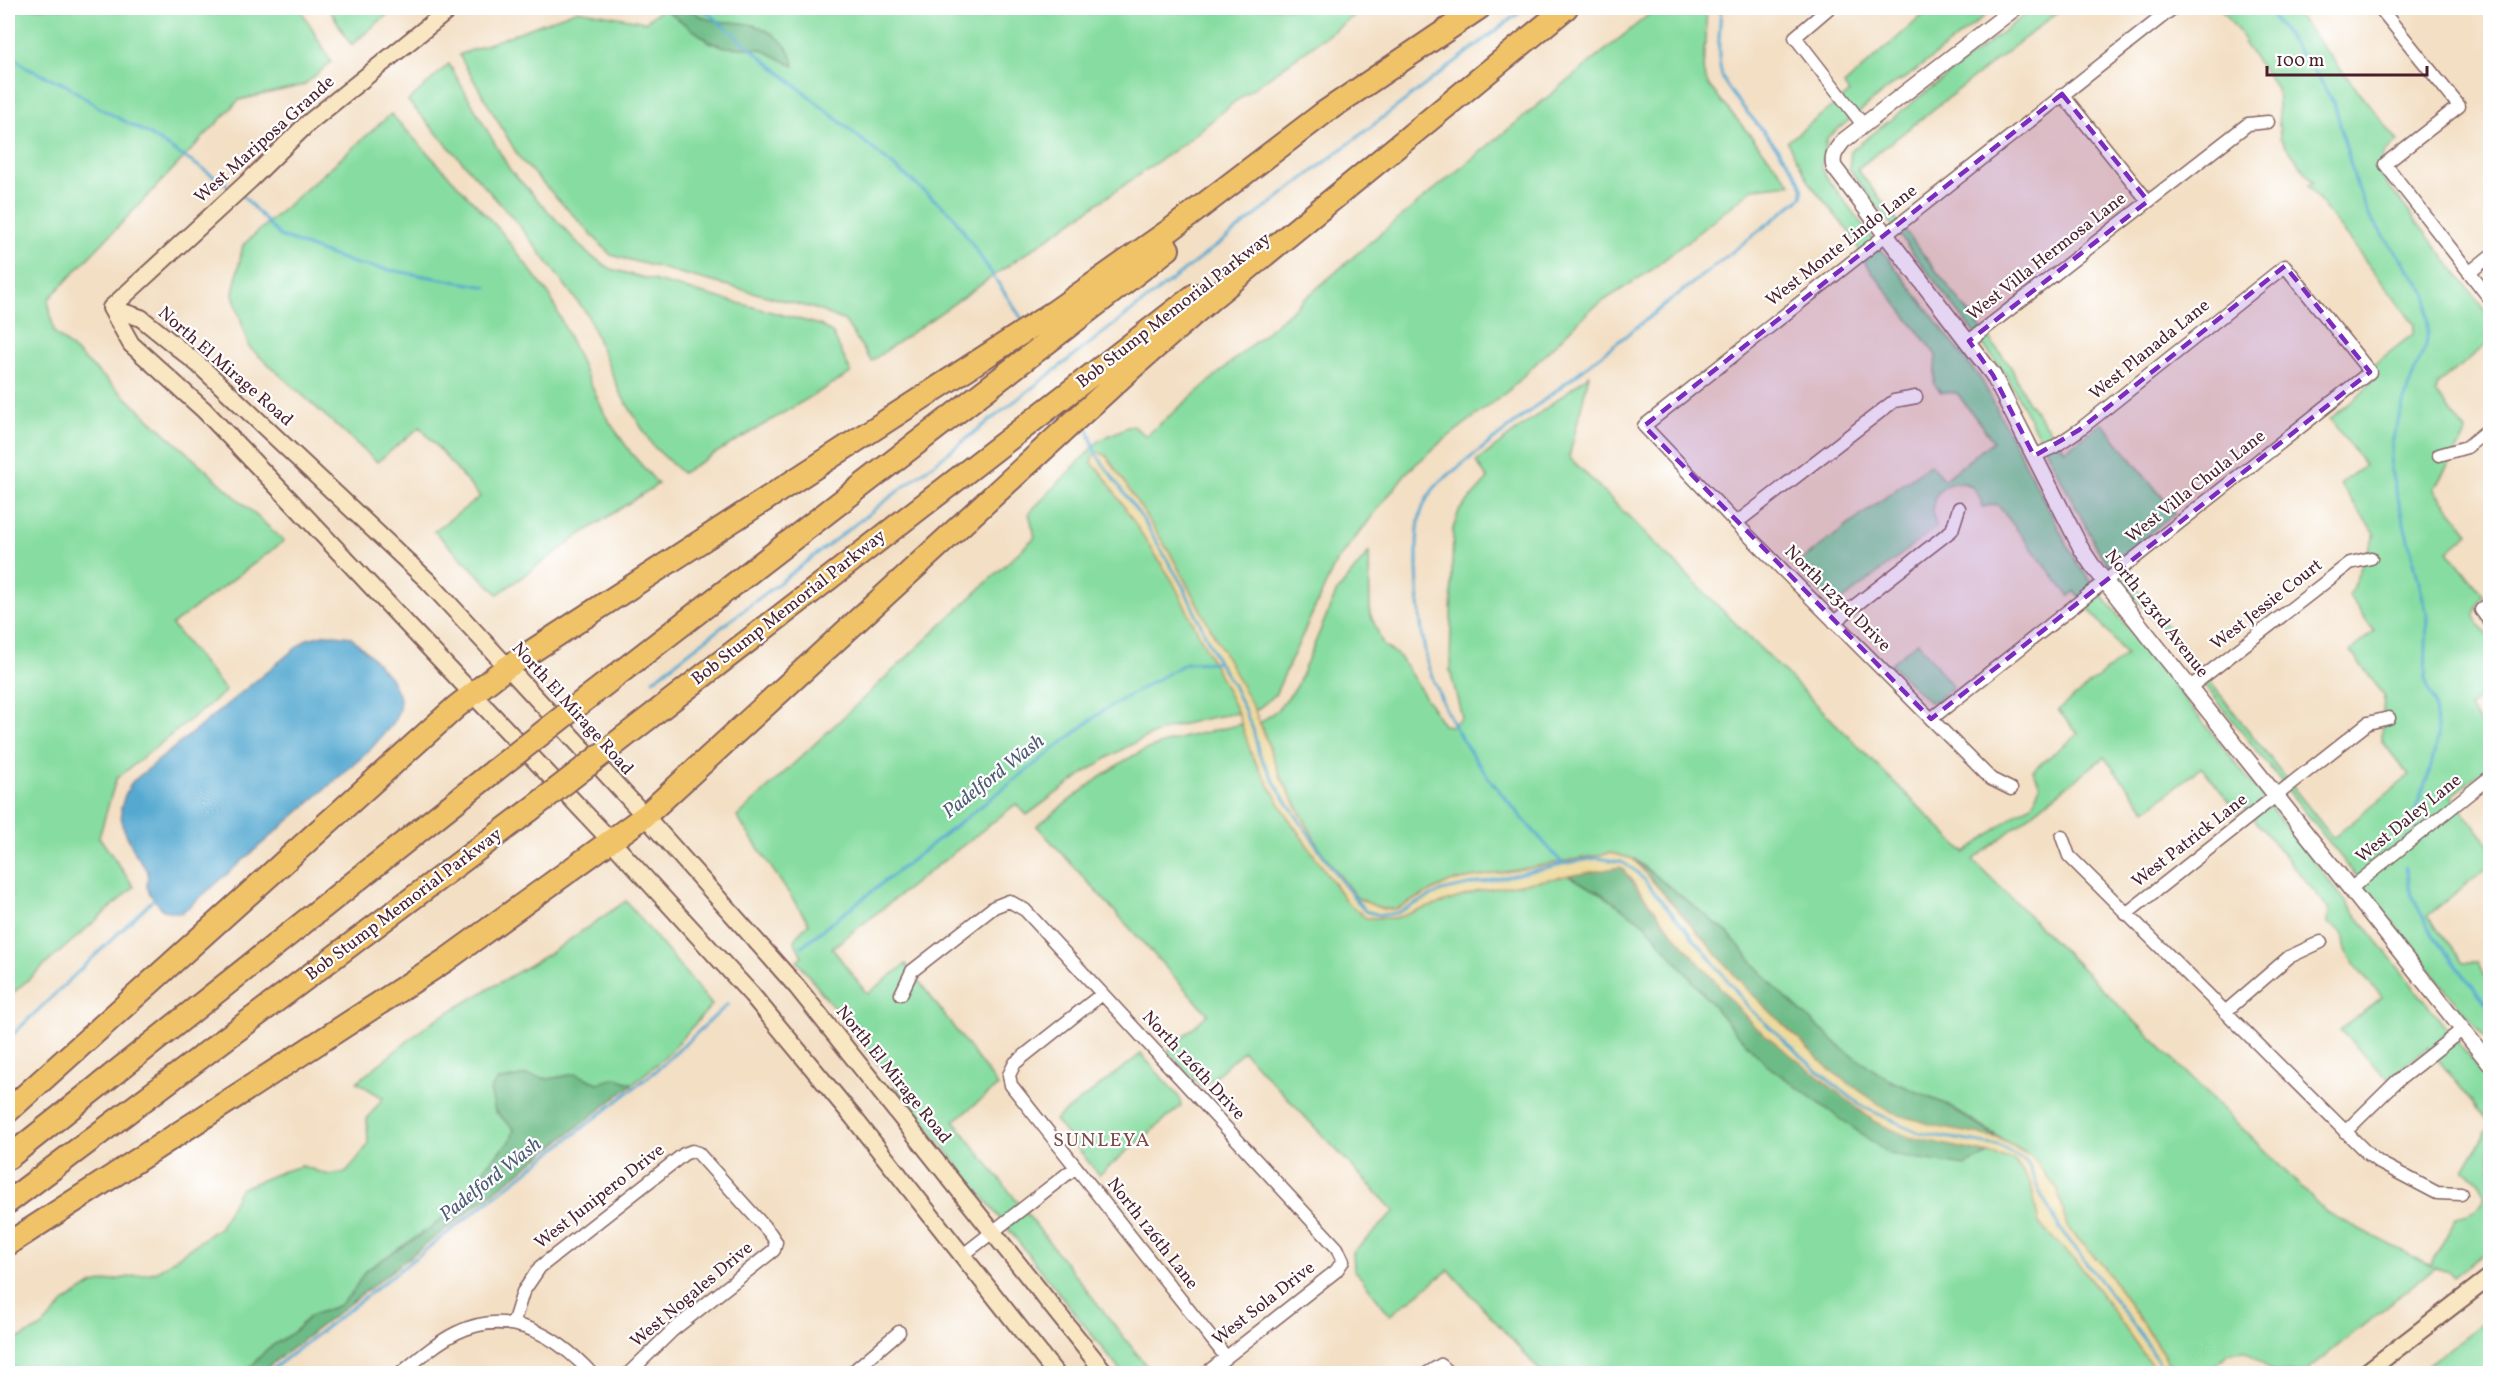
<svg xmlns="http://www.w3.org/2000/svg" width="2498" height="1381" font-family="Vollkorn,serif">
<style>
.green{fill:#87dda1;stroke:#687e66;stroke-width:1.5}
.forest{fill:#6dbc87;stroke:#5c6e59;stroke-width:1.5}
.sand{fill:#eeda9e;stroke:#9c7c64;stroke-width:1.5}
.water{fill:#54a9d0;stroke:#4f647e;stroke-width:1.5}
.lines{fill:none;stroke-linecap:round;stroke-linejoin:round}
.stream{stroke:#54a9d0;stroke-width:3}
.minor-casing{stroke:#856261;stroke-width:15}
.tertiary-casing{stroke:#856261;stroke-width:18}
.secondary-casing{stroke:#856261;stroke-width:20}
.motorway-casing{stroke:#856261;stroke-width:26}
.minor{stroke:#fff;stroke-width:12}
.tertiary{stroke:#fff;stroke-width:15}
.secondary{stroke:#f9e7c3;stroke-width:16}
.motorway{stroke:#f1c369;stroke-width:22}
.motorway-bridge-casing{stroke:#856261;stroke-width:26;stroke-linecap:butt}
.motorway-bridge{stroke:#f1c369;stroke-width:22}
.marked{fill:#7b2cbf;fill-opacity:0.2;stroke:#7b2cbf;stroke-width:4.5;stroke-dasharray:12 8;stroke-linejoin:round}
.labels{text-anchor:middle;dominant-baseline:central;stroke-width:4.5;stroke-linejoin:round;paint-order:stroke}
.street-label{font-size:18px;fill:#4a1f2b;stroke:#fff}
.water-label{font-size:20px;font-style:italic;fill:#4e5d75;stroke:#fff}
.neighbourhood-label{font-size:20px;letter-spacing:1.5px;fill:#7e4b49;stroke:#fff}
</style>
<rect width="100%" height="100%" fill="#fff"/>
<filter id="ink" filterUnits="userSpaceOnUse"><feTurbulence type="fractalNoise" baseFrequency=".0167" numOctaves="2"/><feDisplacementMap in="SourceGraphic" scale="12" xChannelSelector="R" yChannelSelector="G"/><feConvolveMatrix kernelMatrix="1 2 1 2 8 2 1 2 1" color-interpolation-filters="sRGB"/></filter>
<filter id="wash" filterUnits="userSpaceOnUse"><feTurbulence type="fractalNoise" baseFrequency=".008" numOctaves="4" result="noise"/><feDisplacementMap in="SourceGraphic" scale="24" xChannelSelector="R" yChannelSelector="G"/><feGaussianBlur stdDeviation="1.35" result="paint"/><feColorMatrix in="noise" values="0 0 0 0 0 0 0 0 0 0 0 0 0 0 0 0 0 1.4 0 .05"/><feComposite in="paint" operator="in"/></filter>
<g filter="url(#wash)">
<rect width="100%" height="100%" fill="#f3dfc4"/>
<path class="green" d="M 8,8 L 300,8 L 331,62 L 304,85 L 239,100 L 48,300 L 54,332 L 284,541 L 172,625 L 226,691 L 116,779 L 99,837 L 134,887 L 8,997 Z
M 329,8 L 395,8 L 351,45 Z
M 663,8 L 710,42 L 726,47 L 761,49 L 794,66 L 754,25 C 732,23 706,25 690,8 L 1365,8 L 1233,103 L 1186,142 L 871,361 L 845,321 L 816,309 L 611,255 L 520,159 L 459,55 L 578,10 L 645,22 Z
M 1657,8 L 1707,8 L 1703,71 L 1709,86 L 1791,184 L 1754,188 L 1650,271 L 1591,309 L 1508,391 L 1440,443 L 1406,473 L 1335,564 L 1275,695 L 1255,711 L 1170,553 L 1098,452 L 1092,457 L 1092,463 L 1104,475 L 1172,580 L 1238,713 C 1221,716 1204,718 1188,723 C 1127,737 1076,779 1027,815 L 1016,804 L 832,948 L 867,994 L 906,964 L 998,1086 L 954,1121 L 1152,1373 L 1122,1373 L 797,961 L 802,956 L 795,942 L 797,935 L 809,923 L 737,817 L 1035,537 L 1029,513 L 1101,439 L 1132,425 L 1146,436 L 1381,233 Z
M 1931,8 L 1995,8 L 1907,77 L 1895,83 L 1827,138 L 1822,167 L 1826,177 L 1982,381 L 2078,565 L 2490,1083 L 2490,1124 L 2428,1047 L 2388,1079 L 2340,1030 L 2382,997 C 2374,986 2351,963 2347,952 C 2340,934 2351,935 2328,923 L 2329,909 L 2244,807 L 2237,812 L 2202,767 L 2146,810 L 2104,757 L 1973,860 L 2326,1212 L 2431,1266 L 2456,1217 C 2491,1211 2493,1187 2464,1170 L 2490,1125 L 2490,1249 L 2454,1277 L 2450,1272 L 2434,1268 L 2304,1373 L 2275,1373 L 2245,1351 L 2228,1353 L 2208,1373 L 2176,1373 L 2105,1268 L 2067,1227 L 2058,1190 L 2032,1157 L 1945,1104 L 1889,1080 L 1844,1050 L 1777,990 L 1728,933 L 1634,859 L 1611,853 L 1450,882 L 1396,909 L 1382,909 L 1357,898 L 1321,851 L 1280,775 L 1260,723 L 1278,709 L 1296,688 L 1336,593 L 1369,552 L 1370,613 L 1383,645 L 1400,657 L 1443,725 L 1452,726 L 1462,717 L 1450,671 L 1453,529 L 1459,511 L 1488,479 L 1476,462 L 1589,375 L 1569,457 L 1965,853 L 2016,814 L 2033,804 L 2040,785 L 2033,770 L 2078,734 L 2058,710 L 2126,655 L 2075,591 L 2069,596 L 1997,504 L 1982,507 C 1977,471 1934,478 1933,508 C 1933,514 1935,521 1936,527 L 1838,604 L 1831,603 L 1794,566 L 1930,464 L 1944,480 L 1993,441 L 1957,393 L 1941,392 L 1934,384 L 1936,355 L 1866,264 L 1853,237 L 1811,185 L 1787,142 L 1849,93 L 1844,85 Z
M 2033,8 L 2063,8 L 1857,169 L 2011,367 L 2027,401 L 2065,450 L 2102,423 L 2175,513 L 2115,561 L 2333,838 L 2409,776 L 2382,741 L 2384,695 L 2350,651 L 2374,631 L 2349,596 L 2375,534 L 2340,484 L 2365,465 L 2330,419 L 2362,393 L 2374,378 L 2373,365 L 2413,334 L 2414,324 L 2308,186 L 2313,182 L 2280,138 L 2277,88 L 2244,44 L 2246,41 L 2220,8 L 2292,8 L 2398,141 C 2384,151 2379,157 2380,175 L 2490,316 L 2490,342 L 2438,384 L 2436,393 L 2467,433 L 2434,489 L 2469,533 L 2448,551 L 2483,595 C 2464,628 2485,621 2490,642 C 2494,657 2490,676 2490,691 L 2469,708 L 2490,737 L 2490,765 L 2451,796 L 2490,846 L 2490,865 L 2427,916 L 2463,962 L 2478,962 L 2483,975 L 2490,979 L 2490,1045 L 2100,553 L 2007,376 L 1849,169 L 1851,151 Z
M 449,64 L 510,170 L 588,254 L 611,269 L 820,325 L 833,334 L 851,373 L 682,473 L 653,446 L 620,393 L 587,314 L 519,225 L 408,101 Z
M 391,114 L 499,229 L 550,296 L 606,417 L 631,453 L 658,484 L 580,535 L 498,594 L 434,531 L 480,497 L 420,427 L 377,462 L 249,347 L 233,294 L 243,245 Z
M 1918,642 L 1953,687 L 1935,701 L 1929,702 L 1890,664 Z
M 1242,724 L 1252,756 L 1287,816 L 1346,901 L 1395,918 L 1479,891 L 1567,875 L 1600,893 L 1646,925 L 1736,1033 L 1768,1066 L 1965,1166 L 1988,1154 L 2013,1159 L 2031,1184 L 2039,1224 L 2083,1269 L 2157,1373 L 1542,1373 L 1449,1270 L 1390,1315 L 1354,1269 L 1353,1252 L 1395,1212 L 1243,1051 L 1202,1088 L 1167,1051 L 1208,1014 L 1037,826 C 1067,803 1110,766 1143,751 C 1175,738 1209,732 1242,724 Z
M 626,901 L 712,1005 L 664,1058 L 633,1084 L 616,1078 L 598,1083 L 576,1074 L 549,1079 L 526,1075 L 495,1111 L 514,1129 L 511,1140 L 486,1166 L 471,1194 L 432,1227 L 365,1271 L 352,1293 L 338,1306 L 310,1316 L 294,1332 L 267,1349 L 245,1373 L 28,1374 L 18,1372 L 8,1361 L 8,1344 L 42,1327 L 66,1301 L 93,1284 L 156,1272 L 220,1227 L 240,1189 L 281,1172 L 302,1166 L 329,1175 L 347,1172 L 368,1145 L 367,1119 L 383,1098 L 357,1082 L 430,1023 L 547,955 Z
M 1141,1054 L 1179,1097 L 1181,1106 L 1099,1175 L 1055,1120 Z
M 2490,1318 L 2490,1373 L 2417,1373 Z"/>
<path class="forest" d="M 663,8 L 690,8 C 707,27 731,19 753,25 C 772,30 792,46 794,66 L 761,49 L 726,47 L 710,42 Z
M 1634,859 L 1728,933 L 1777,990 L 1844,1050 L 1889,1080 L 1945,1104 L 1998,1138 L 1942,1128 L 1892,1113 L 1831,1071 L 1746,988 Z
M 1621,867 L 1673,933 L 1753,1025 L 1909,1137 L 1988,1154 L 1965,1166 L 1889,1154 L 1768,1066 L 1736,1033 L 1646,925 L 1600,893 L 1567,875 Z
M 576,1074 L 598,1083 L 616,1078 L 633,1084 L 260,1373 L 245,1373 L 267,1349 L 294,1332 L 310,1316 L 338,1306 L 352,1293 L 365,1271 L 432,1227 L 471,1194 L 486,1166 L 511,1140 L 514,1129 L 495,1111 L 490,1090 L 497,1081 L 526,1075 L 549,1079 Z"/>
<path class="sand" d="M 1098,452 L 1107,456 L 1170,553 L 1255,711 L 1280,776 L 1321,851 L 1357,898 L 1382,909 L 1396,909 L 1450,882 L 1611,853 L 1633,859 L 1746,988 L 1831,1071 L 1892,1113 L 1943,1128 L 1998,1138 L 2032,1157 L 2058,1190 L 2067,1227 L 2105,1268 L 2176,1373 L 2157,1373 L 2083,1269 L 2039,1224 L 2031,1184 L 2013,1159 L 1909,1137 L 1875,1122 L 1753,1025 L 1673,933 L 1621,867 L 1479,891 L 1395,918 L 1366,918 L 1346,901 L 1287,816 L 1252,756 L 1238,713 L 1172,580 L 1104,476 L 1092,463 L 1092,457 Z"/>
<path class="water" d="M 327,634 L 351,637 L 370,655 L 390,678 L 400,698 L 399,710 L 394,722 L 369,751 L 197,900 L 181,913 L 163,910 L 150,894 L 147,887 L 148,872 L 135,853 L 122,825 L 121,808 L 125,795 L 132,782 L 307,639 Z"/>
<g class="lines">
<path class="stream" d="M 702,8 L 952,214 L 1024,322
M 2266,8 L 2318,76 L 2335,106 L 2355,180 L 2369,216 L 2427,294 L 2428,331 L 2426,345 L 2409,385 L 2400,414 L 2392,442 L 2390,468 L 2427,614 L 2425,679 L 2435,706 L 2438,736 L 2429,774 L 2414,813
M 8,53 L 27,68 L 66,85 L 101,109 L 147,133 L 232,188
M 242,195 L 280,236 L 317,250 L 356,264 L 487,287
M 1086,423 L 1096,454 L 1144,521 L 1184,588 L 1218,662 L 1233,685 L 1253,729 L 1259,754 L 1280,792 L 1338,877 L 1365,911 L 1380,915 L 1397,913 L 1442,891 L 1563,864 L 1597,858 L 1622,862 L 1637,872 L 1706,953 L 1750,1009 L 1821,1074 L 1863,1107 L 1920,1133 L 1999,1146 L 2027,1162 L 2040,1192 L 2059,1227 L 2145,1340 L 2166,1374
M 653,680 L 1525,8
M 1563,864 C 1516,810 1464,759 1438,691 C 1434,681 1429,671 1427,661 C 1420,630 1418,597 1417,565 C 1417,532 1415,505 1441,481 L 1802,197 C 1811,173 1730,102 1722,76 C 1716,54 1720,30 1721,8
M 2406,867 L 2411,895 L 2433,935 L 2490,1009
M 802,946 L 1104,710 L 1186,663 L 1218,662
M 8,1039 L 156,897
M 266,1374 L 657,1070 L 728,1004"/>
</g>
</g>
<g filter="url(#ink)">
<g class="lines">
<g class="minor-casing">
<path id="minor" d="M 1829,8 L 1795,37 L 1864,126
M 2380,8 L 2459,106 L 2385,164 L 2490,299
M 2062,94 L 2148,201
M 2469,273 L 2490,256
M 1969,341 L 2248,124 L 2268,122
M 2439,455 L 2467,447 L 2490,428
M 1736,523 L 1894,401 L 1916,397
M 2490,602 L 2481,610 L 2490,622
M 1834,622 L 1952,530 L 1959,508
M 2189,688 L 2350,563 L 2371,558
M 1931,719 L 2370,372 L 2285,266 L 2079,430 L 2054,447 L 2034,456
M 2011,789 L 1991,779 L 1736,523 L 1644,426 L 2173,8
M 2062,837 L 2069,856 L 2368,1154 L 2380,1163 L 2437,1193 L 2461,1194
M 2350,889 L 2490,777
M 2126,914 L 2368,723 L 2389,718
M 901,994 L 912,971 L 994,907 L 1009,901 L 1025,910 L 1337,1248 L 1343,1261 L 1336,1271 L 1205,1374
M 1102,994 L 1015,1063 L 1009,1075 L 1011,1085 L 1226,1357
M 2225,1012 L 2289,957 L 2321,942
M 2345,1132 L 2396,1082 L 2463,1029
M 963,1255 L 1076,1167
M 513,1324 L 523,1292 L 540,1267 L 684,1154 L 692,1151 L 698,1153 L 770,1233 L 776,1242 L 774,1250 L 673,1330 L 628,1374
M 400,1374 C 418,1359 436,1343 456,1333 C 509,1307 556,1335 592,1374
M 850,1374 L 899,1332
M 1426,1374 L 1441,1365 L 1451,1374"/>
</g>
<g class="tertiary-casing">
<path id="tertiary" d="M 2015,8 L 1843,141 C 1836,150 1831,156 1834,167 L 1993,375 L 2082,550 L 2092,565 L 2490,1064"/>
</g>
<g class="secondary-casing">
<path id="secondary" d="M 111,308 L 141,318 L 198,364 L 428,581 L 645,816 L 797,987 L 1106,1374
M 111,308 L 131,344 L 204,410 L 290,500 L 612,842 L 752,995 L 853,1117 L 1056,1374
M 111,308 L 250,180 L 307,124 L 451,8
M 2364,1374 L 2490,1277"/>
</g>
<g class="motorway-casing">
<path id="motorway" d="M 587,698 L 1168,249
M 624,737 L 1195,295
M 8,1111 L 456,707 L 506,668 L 1054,312 L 1173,228 L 1325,112 L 1479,8
M 8,1158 L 494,771
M 8,1202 L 530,810
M 8,1244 L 446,960 L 645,816 L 1134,366 L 1211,299 L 1566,8"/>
</g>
<use href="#minor" class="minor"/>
<use href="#tertiary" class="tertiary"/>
<use href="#secondary" class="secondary"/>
<use href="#motorway" class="motorway"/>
<g class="motorway-bridge-casing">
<path id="motorway-bridge" d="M 494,771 L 587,698
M 530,810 L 624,737"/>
</g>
<use href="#motorway-bridge" class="motorway-bridge"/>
</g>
</g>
<path class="marked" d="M 2062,94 L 2148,201 L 1969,341 L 1993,375 L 2034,456 L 2079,430 L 2285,266 L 2370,372 L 1931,719 L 1644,426 Z"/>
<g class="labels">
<g class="street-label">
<text transform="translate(265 140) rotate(-42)">West Mariposa Grande</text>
<text transform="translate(1842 246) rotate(-38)">West Monte Lindo Lane</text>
<text transform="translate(2047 257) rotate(-38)">West Villa Hermosa Lane</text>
<text transform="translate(1174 311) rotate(-38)">Bob Stump Memorial Parkway</text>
<text transform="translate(2150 350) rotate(-39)">West Planada Lane</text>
<text transform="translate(225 367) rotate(41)">North El Mirage Road</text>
<text transform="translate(2196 487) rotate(-38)">West Villa Chula Lane</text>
<text transform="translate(1837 599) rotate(45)">North 123rd Drive</text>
<text transform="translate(2267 605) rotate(-38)">West Jessie Court</text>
<text transform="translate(789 608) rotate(-38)">Bob Stump Memorial Parkway</text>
<text transform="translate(2156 614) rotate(52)">North 123rd Avenue</text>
<text transform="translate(572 709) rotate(48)">North El Mirage Road</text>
<text transform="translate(2409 819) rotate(-39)">West Daley Lane</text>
<text transform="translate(2190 841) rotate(-38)">West Patrick Lane</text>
<text transform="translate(404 905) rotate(-37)">Bob Stump Memorial Parkway</text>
<text transform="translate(1193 1066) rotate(47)">North 126th Drive</text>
<text transform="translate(893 1075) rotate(51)">North El Mirage Road</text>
<text transform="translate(600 1197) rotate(-38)">West Junipero Drive</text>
<text transform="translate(1152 1234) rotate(52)">North 126th Lane</text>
<text transform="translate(692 1295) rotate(-40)">West Nogales Drive</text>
<text transform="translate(1264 1304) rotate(-38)">West Sola Drive</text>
</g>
<g class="water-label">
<text transform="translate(994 777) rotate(-38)">Padelford Wash</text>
<text transform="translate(491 1180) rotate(-38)">Padelford Wash</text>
</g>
<g class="neighbourhood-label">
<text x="1102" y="1141">SUNLEYA</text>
</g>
</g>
<rect width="2498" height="1381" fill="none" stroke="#fff" stroke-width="30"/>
<path d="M2267 66v9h160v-9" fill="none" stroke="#4a1f2b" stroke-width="3"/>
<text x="2276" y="66" font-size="18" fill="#4a1f2b" stroke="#ffffff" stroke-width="4.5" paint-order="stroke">100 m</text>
</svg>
